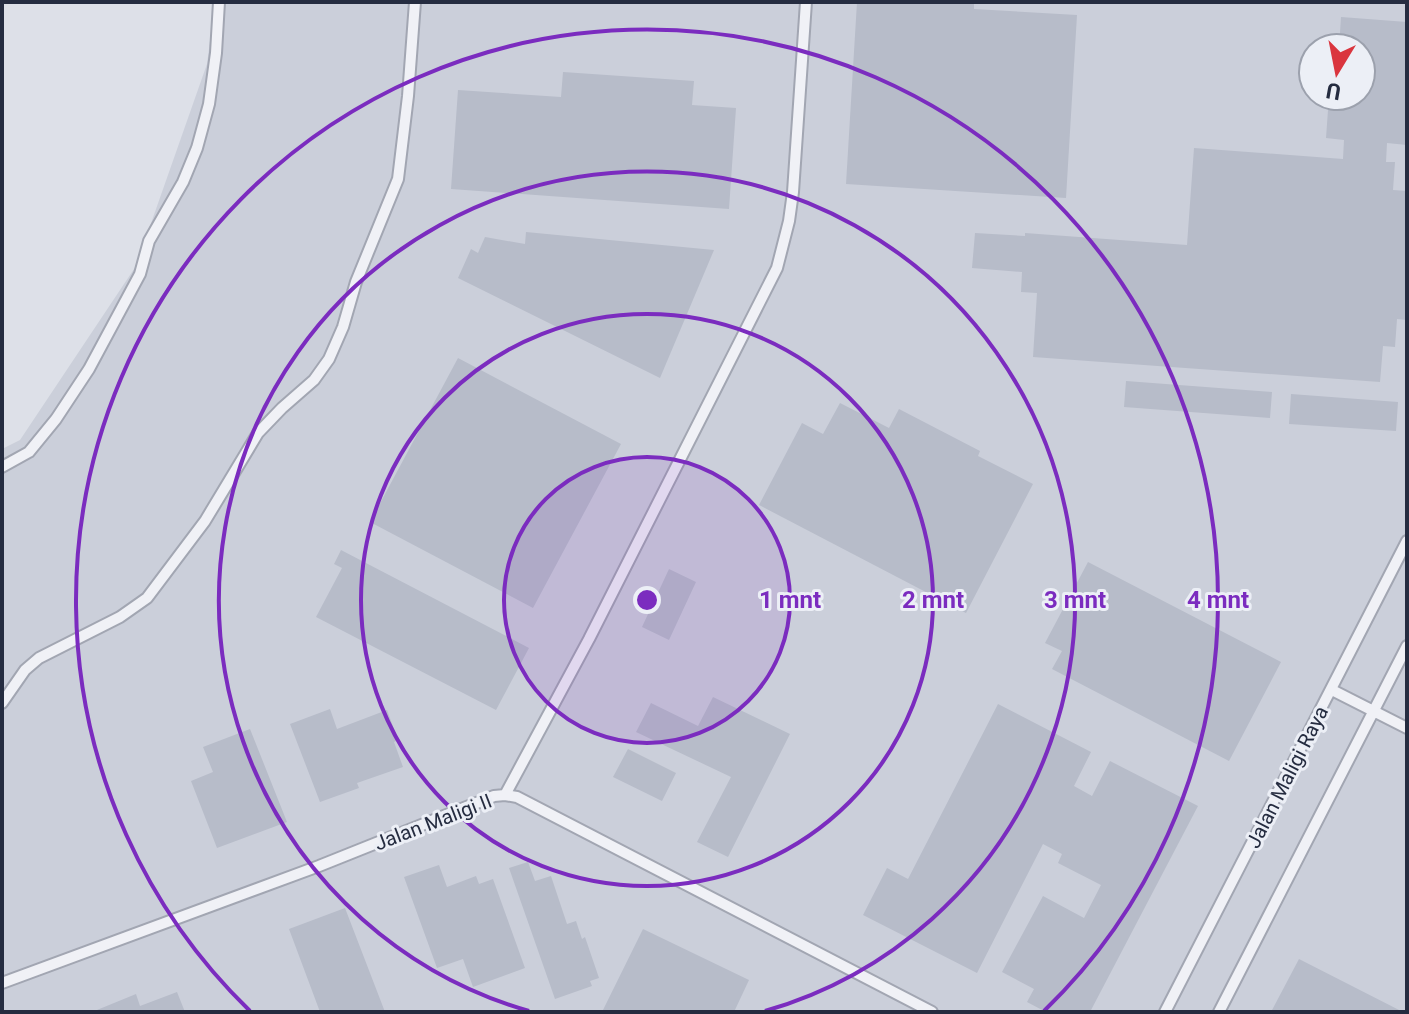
<svg xmlns="http://www.w3.org/2000/svg" width="1409" height="1014" font-family="Roboto,sans-serif">
<style>
.built{fill:#cbcfda;fill-rule:evenodd}
.building{fill:#b7bcc9}
.lines{fill:none;stroke-linecap:round;stroke-linejoin:round}
.minor-casing{stroke:#a2a6b2;stroke-width:14}
.minor{stroke:#f0f1f6;stroke-width:10}
.ring{fill:none;stroke:#7b2cbf;stroke-width:4}
.labels{text-anchor:middle;dominant-baseline:central;stroke-width:6;stroke-linejoin:round;paint-order:stroke}
.street-label{font-size:20px;fill:#252c40;stroke:#eceff6}
.centre{fill:#7b2cbf;stroke:#eceff6;stroke-width:4}
.ring-label{font-size:24px;text-anchor:middle;font-weight:bold;fill:#7b2cbf;stroke:#eceff6;stroke-width:6;stroke-linejoin:round;paint-order:stroke}
</style>
<rect width="100%" height="100%" fill="#dde0e8"/>
<path class="built" d="M 215,2 L 1407,2 L 1407,1012 L 2,1012 L 2,449 L 20,440 L 136,266 L 207,64 ZM 1313,48 L 1361,48 L 1361,96 L 1313,96 Z"/>
<path class="building" d="M 857,2 L 974,2 L 974,9 L 1077,15 L 1066,198 L 846,184 Z
M 1341,17 L 1407,22 L 1407,145 L 1387,143 L 1386,162 L 1395,162 L 1393,190 L 1407,191 L 1407,320 L 1397,319 L 1395,347 L 1383,346 L 1380,382 L 1033,357 L 1037,293 L 1021,292 L 1022,272 L 972,268 L 975,233 L 1025,236 L 1025,233 L 1187,245 L 1194,148 L 1343,159 L 1344,140 L 1326,138 L 1329,96 L 1361,96 L 1361,48 L 1339,48 Z
M 563,72 L 694,81 L 692,105 L 736,108 L 729,209 L 451,189 L 458,90 L 561,97 Z
M 526,232 L 714,250 L 660,378 L 458,278 L 471,249 L 478,253 L 485,237 L 525,244 Z
M 458,358 L 621,444 L 533,608 L 370,522 Z
M 1126,381 L 1272,392 L 1270,418 L 1124,407 Z
M 1291,394 L 1398,402 L 1396,431 L 1289,424 Z
M 840,403 L 889,428 L 899,409 L 980,451 L 978,456 L 1033,484 L 966,613 L 759,505 L 802,423 L 823,434 Z
M 341,550 L 529,648 L 496,710 L 316,617 L 342,568 L 334,564 Z
M 1088,562 L 1281,662 L 1229,761 L 1052,669 L 1062,651 L 1045,643 Z
M 669,569 L 696,582 L 669,640 L 642,627 Z
M 713,697 L 790,734 L 728,857 L 697,842 L 731,777 L 636,732 L 651,703 L 698,726 Z
M 998,704 L 1091,752 L 1074,786 L 1092,796 L 1110,761 L 1198,806 L 1090,1012 L 1046,1012 L 1027,1002 L 1034,989 L 1002,972 L 1043,896 L 1084,918 L 1101,885 L 1058,863 L 1062,854 L 1043,844 L 977,973 L 863,915 L 887,868 L 908,879 Z
M 330,709 L 337,729 L 387,710 L 398,740 L 394,742 L 403,767 L 357,783 L 359,788 L 320,802 L 290,724 Z
M 250,729 L 287,822 L 217,848 L 191,781 L 213,772 L 203,747 Z
M 628,749 L 676,773 L 662,801 L 613,777 Z
M 528,862 L 535,881 L 551,876 L 567,924 L 576,921 L 582,939 L 585,937 L 599,978 L 590,981 L 592,986 L 555,999 L 509,868 Z
M 439,865 L 447,887 L 476,876 L 479,884 L 493,879 L 525,968 L 473,987 L 463,959 L 437,968 L 404,877 Z
M 345,908 L 385,1012 L 320,1012 L 289,929 Z
M 643,929 L 749,980 L 734,1012 L 602,1012 Z
M 1299,959 L 1403,1012 L 1271,1012 Z
M 177,992 L 185,1012 L 92,1012 L 136,994 L 140,1006 Z"/>
<g class="lines">
<g class="minor-casing">
<path id="minor" d="M 2,467 L 29,452 L 56,419 L 89,369 L 140,274 L 149,241 L 183,182 L 197,148 L 209,104 L 216,53 L 219,2
M 1332,690 L 1407,728
M 2,703 L 25,670 L 39,658 L 120,617 L 147,598 L 205,521 L 258,433 L 282,408 L 314,380 L 329,359 L 343,327 L 356,282 L 398,179 L 408,96 L 415,2
M 505,795 L 589,639 L 777,268 L 789,221 L 793,192 L 806,2
M 2,983 L 319,866 L 494,796 L 505,795 L 517,797 L 932,1012
M 1165,1012 L 1407,541
M 1219,1012 L 1407,646"/>
</g>
<use href="#minor" class="minor"/>
</g>
<circle cx="647" cy="600" r="143" fill="#7b2cbf" fill-opacity=".12"/>
<g class="ring">
<circle cx="647" cy="600" r="143"/>
<circle cx="647" cy="600" r="286"/>
<path d="M529 1011A428 428 0 1 1 765 1011"/>
<path d="M250 1011A571 571 0 1 1 1044 1011"/>
</g>
<g class="labels">
<g class="street-label">
<text transform="translate(1287 777) rotate(-63)">Jalan Maligi Raya</text>
<text transform="translate(433 822) rotate(-21)">Jalan Maligi II</text>
</g>
</g>
<circle cx="647" cy="600" r="12" class="centre"/>
<g class="ring-label">
<text x="790" y="608">1 mnt</text>
<text x="933" y="608">2 mnt</text>
<text x="1075" y="608">3 mnt</text>
<text x="1218" y="608">4 mnt</text>
</g>
<rect width="1409" height="1014" fill="none" stroke="#252c40" stroke-width="8"/>
<g transform="translate(1337 72) rotate(190)"><circle r="38" fill="#eceff6" stroke="#9ca1ad" stroke-width="2"/>
<path d="M0-6L14 30L0 20L-14 30Z" fill="#da353e"/>
<text y="-12" font-size="22" font-weight="bold" text-anchor="middle" fill="#252c40">U</text>
</g>
</svg>
